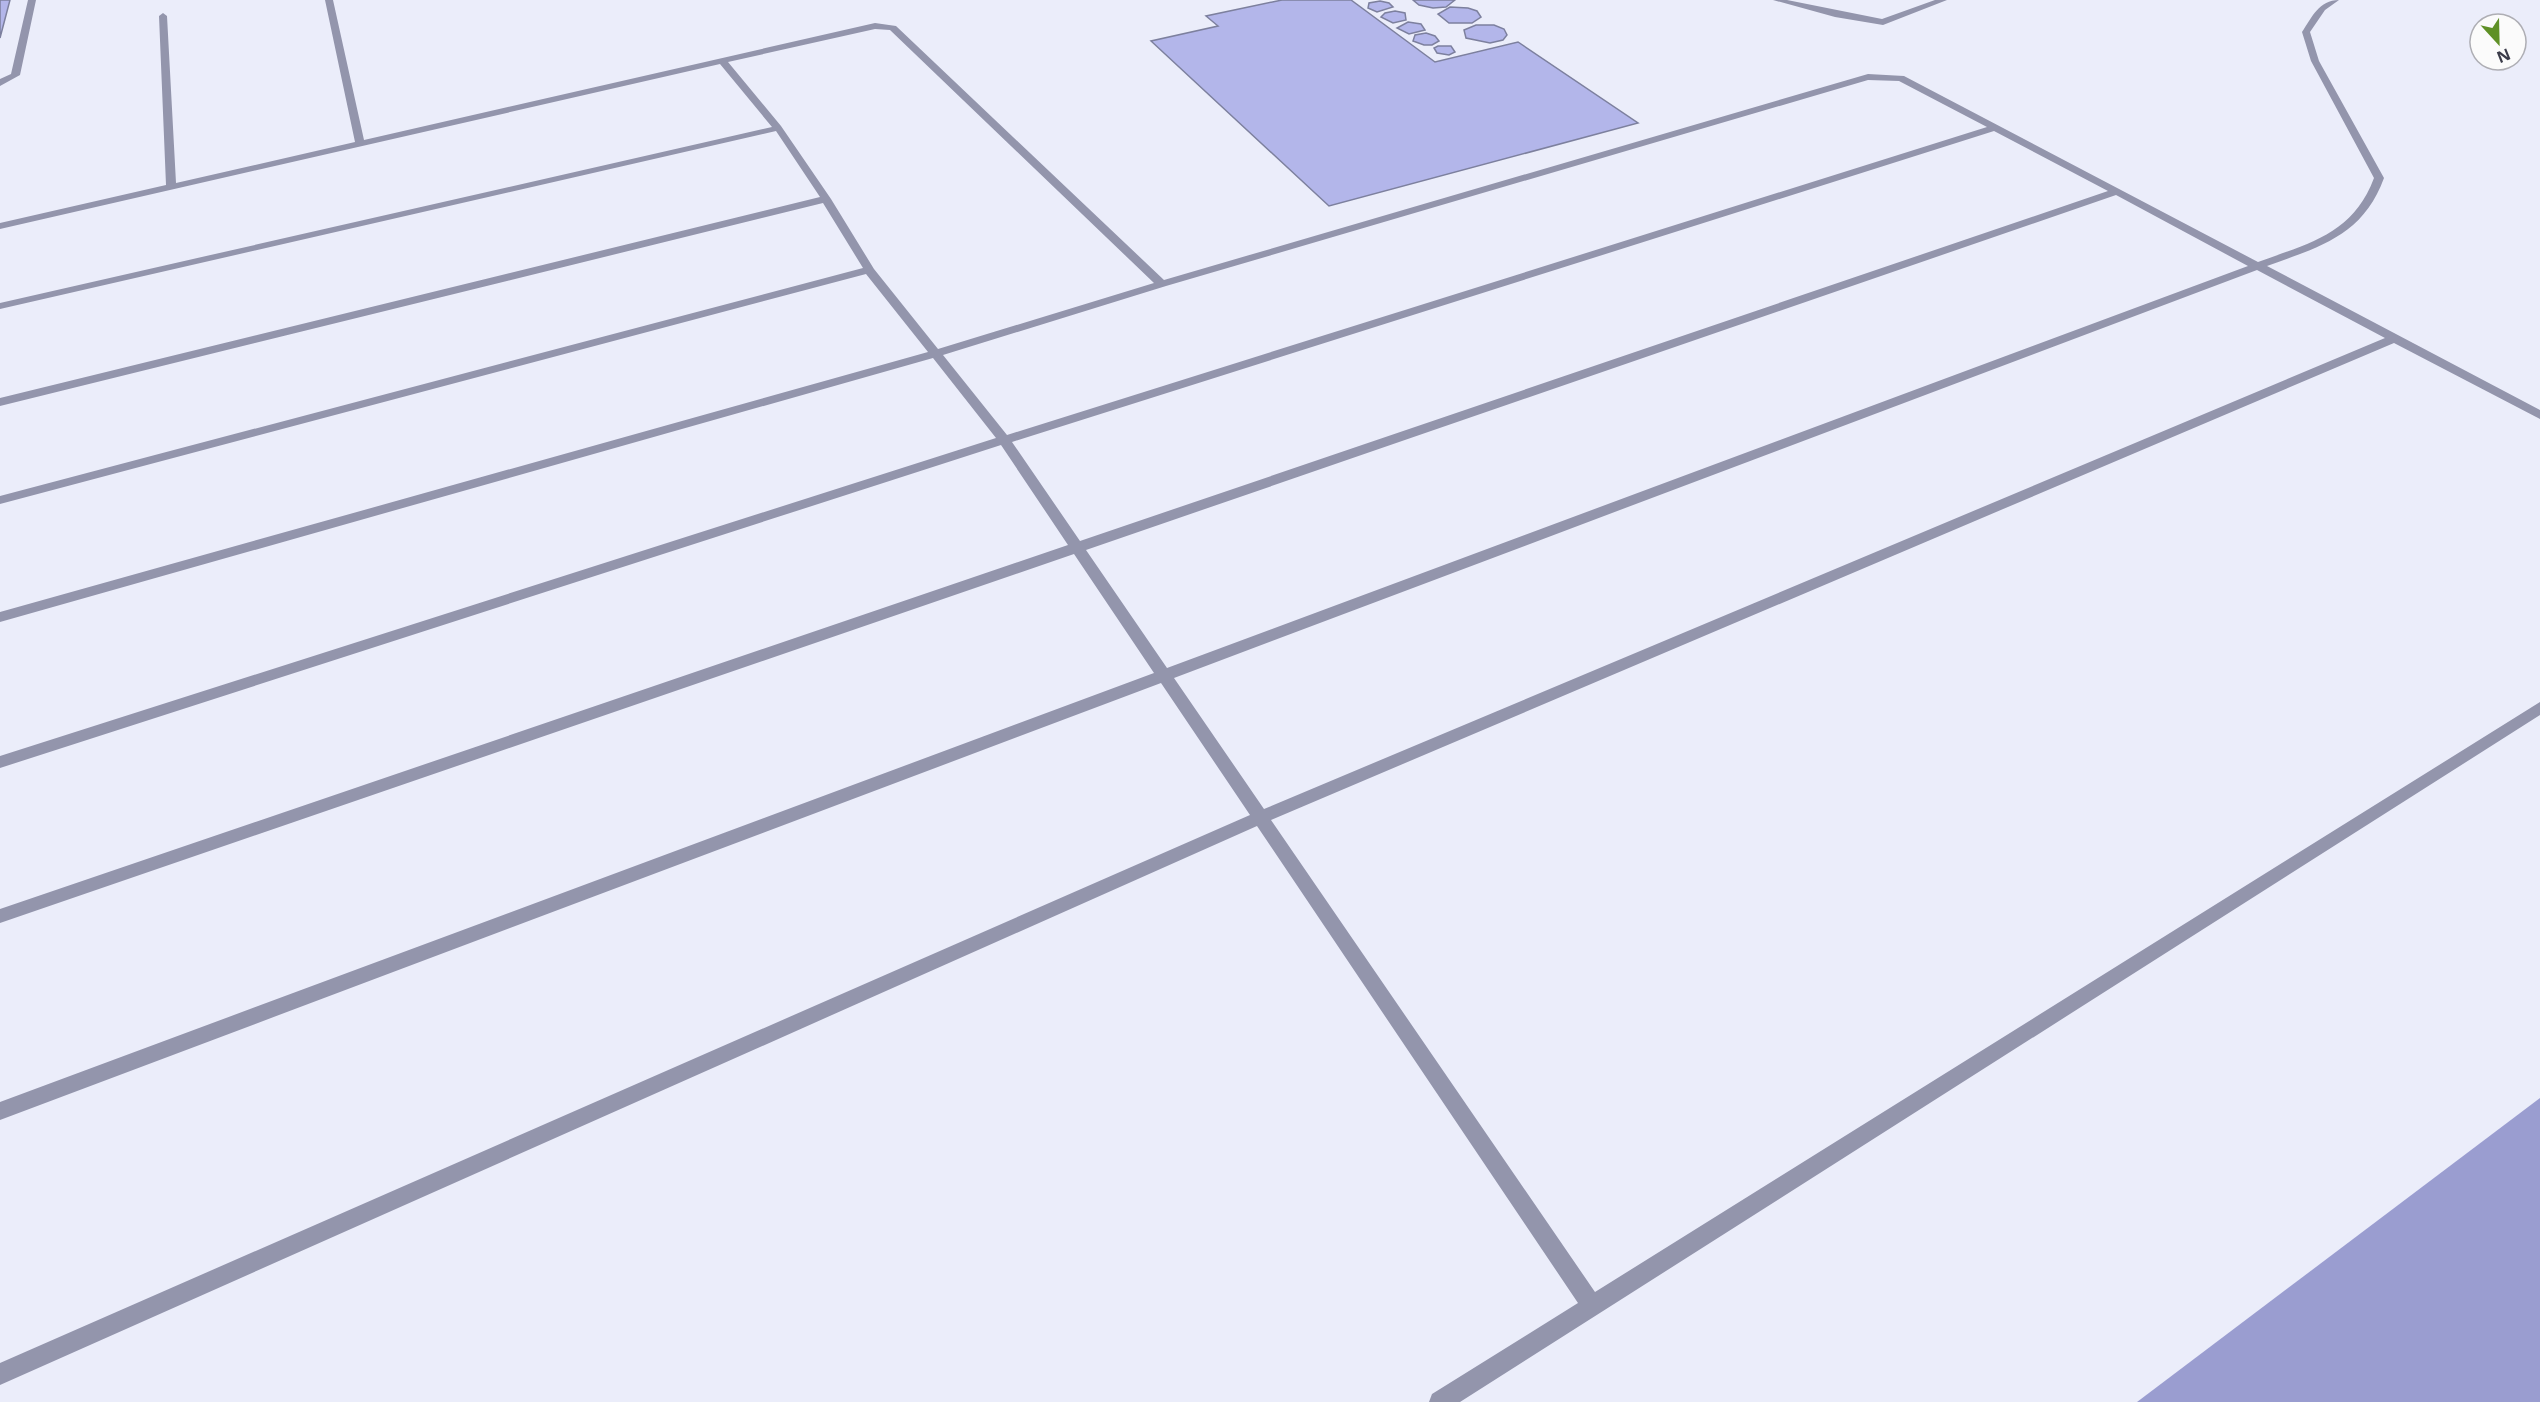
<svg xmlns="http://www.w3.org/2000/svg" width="2540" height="1402" font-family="'Open Sans',sans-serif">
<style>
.water{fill:#9a9dd0}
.building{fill:#b3b6ea;stroke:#7d809e;stroke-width:1.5}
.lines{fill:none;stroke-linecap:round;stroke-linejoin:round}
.minor{fill:#9395ac;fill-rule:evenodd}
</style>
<rect width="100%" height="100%" fill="#ebedfa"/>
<path class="water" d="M 2540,1098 L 2540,1402 L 2137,1402 Z"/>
<path class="building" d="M 0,0 L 10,0 L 0,38 Z
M 1282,0 L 1351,0 L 1435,62 L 1518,42 L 1638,123 L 1329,206 L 1151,41 L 1218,26 L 1206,16 Z
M 1455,0 L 1446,7 L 1433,8 L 1419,5 L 1413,0 Z
M 1380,1 L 1389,3 L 1393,7 L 1377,12 L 1368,8 L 1369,3 Z
M 1450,7 L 1468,8 L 1477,11 L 1481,17 L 1472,23 L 1449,23 L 1438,14 Z
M 1395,11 L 1405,13 L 1406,20 L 1393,23 L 1381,17 L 1385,13 Z
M 1408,22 L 1421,24 L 1425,30 L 1409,34 L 1397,28 Z
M 1476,25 L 1494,25 L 1504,29 L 1507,35 L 1503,40 L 1490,43 L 1466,38 L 1464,30 Z
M 1426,33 L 1435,36 L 1439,41 L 1432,45 L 1424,45 L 1413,41 L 1415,35 Z
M 1438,46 L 1451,46 L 1455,52 L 1449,55 L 1437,53 L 1434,48 Z"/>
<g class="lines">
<path class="minor" d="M 28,0 L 36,0 L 20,75 L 0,86 L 0,79 L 11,74 Z
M 325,0 L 333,0 L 364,140 L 875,23 L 896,26 L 1164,280 L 1868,74 L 1904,76 L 2258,262 C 2310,243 2353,234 2374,178 L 2311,61 L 2302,32 C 2312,17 2319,0 2339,0 L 2325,10 L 2310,32 L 2319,61 L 2384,178 C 2363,236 2319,247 2267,266 L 2540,410 L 2540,419 L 2394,343 L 1271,820 L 1595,1292 L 2540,702 L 2540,715 L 1460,1402 L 1429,1402 L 1432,1394 L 1578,1303 L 1257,826 L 0,1385 L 0,1363 L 1250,815 L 1161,683 L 0,1120 L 0,1102 L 1154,673 L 1074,554 L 0,923 L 0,909 L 1068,545 L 1001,445 L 0,768 L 0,756 L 996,438 L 933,358 L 0,622 L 0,612 L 928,352 L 866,274 L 0,504 L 0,496 L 863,268 L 823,203 L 0,406 L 0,398 L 820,197 L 776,131 L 0,309 L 0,303 L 772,127 L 720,64 L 0,229 L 0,223 L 166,185 L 159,16 L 163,13 L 167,16 L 176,183 L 355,142 ZM 875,29 L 890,30 L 1154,283 L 938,349 L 874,269 L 831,199 L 781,126 L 728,62 ZM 1868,80 L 1899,81 L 1987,127 L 1007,435 L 943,355 L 1166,286 ZM 1994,131 L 2108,191 L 1080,541 L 1012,442 ZM 2116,195 L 2248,266 L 1167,668 L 1086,550 ZM 2257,270 L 2385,338 L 1264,809 L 1174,678 Z
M 1773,0 L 1787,0 L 1882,19 L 1935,0 L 1947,0 L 1883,25 L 1835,17 Z"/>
</g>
<g transform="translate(2498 42) rotate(158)"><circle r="28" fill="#fbfbfb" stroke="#aeaeb4" stroke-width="1.5"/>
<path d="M0-4.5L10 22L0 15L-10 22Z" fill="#5f9026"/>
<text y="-9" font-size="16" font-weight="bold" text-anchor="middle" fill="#3a3b49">N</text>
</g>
</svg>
